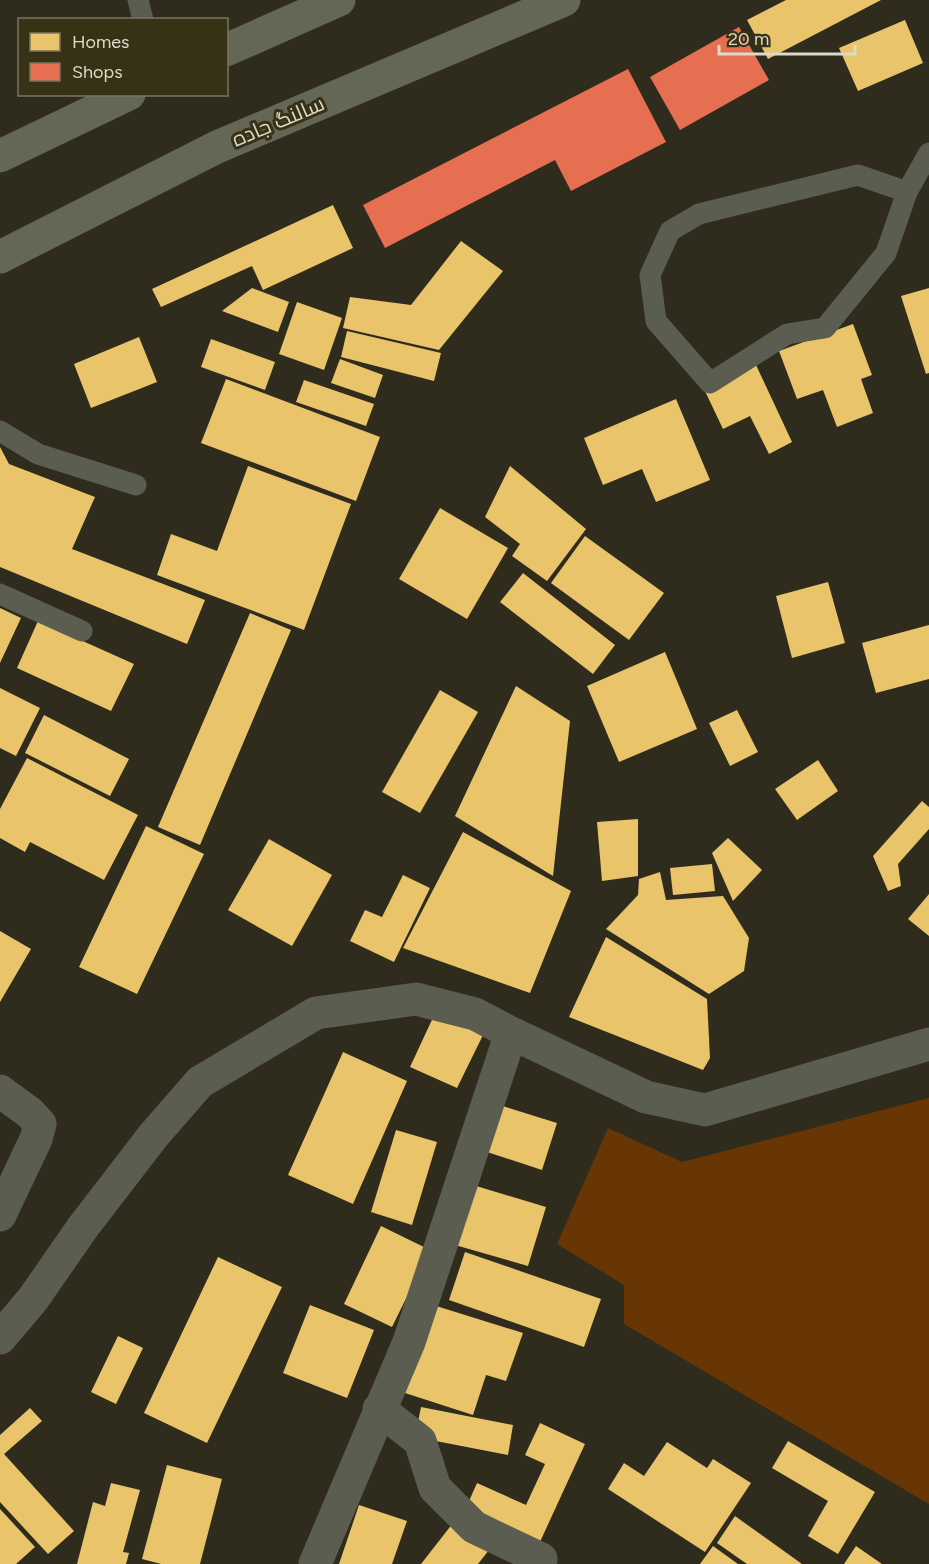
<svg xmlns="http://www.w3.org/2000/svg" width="929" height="1564" font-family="Figtree,Cairo,sans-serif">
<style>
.green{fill:#683604}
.homes{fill:#e9c46a}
.shops{fill:#e76f51}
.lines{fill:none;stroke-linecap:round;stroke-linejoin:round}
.service{stroke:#5b5d51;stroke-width:21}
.minor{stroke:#5b5d51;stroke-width:33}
.trunk{stroke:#646756;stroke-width:33}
.labels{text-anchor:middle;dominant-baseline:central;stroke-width:6;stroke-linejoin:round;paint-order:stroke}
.street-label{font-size:21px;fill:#dddac9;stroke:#373115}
</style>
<rect width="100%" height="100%" fill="#2f2c1d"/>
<path class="green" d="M 929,1098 L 929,1504 L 624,1324 L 624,1285 L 557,1244 L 608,1128 L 682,1162 Z"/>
<path class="homes" d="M 786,0 L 881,0 L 768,59 L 747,20 Z
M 905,20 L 923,63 L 858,91 L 839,48 Z
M 333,205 L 353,248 L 263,290 L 252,266 L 161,307 L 152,289 Z
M 461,241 L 503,271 L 439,350 L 343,328 L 350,297 L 411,305 Z
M 252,288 L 289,302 L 278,332 L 222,311 Z
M 929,288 L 929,373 L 926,374 L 901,296 Z
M 297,302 L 342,318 L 324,370 L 279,354 Z
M 853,324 L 872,375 L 861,379 L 873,413 L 837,427 L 823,390 L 797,399 L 779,351 Z
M 347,331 L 441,353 L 434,381 L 341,357 Z
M 139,337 L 157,382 L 91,408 L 74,364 Z
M 211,339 L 275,362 L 265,390 L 201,367 Z
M 340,359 L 383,375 L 375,398 L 331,383 Z
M 756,365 L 792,442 L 769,454 L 750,416 L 723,429 L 704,389 Z
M 226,379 L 380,437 L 356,501 L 201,443 Z
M 304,380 L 374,404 L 366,426 L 296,402 Z
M 676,399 L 710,480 L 656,502 L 642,469 L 603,485 L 584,438 Z
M 0,447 L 9,464 L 95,497 L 72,549 L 205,600 L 187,644 L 0,567 Z
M 248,466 L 351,504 L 304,630 L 157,575 L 171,534 L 217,551 Z
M 510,466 L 586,529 L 547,581 L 512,556 L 520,544 L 485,517 Z
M 440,508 L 508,548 L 467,619 L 399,579 Z
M 585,536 L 664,593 L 629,640 L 551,583 Z
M 523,573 L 615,645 L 593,674 L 500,602 Z
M 828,582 L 845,643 L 792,658 L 776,596 Z
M 0,608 L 21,618 L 0,663 Z
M 250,613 L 291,630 L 200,845 L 158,827 Z
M 38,621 L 134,664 L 111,711 L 17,668 Z
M 929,625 L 929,679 L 876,693 L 862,643 Z
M 665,652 L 697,729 L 619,762 L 587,686 Z
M 516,686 L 570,721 L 553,876 L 455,816 Z
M 0,688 L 40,708 L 16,756 L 0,748 Z
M 440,690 L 478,712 L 420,813 L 382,792 Z
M 737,710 L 758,752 L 730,766 L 709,723 Z
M 44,715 L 129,759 L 110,796 L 25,753 Z
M 27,758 L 138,815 L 104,880 L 30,842 L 25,852 L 0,838 L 0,809 Z
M 818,760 L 838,791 L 797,820 L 775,789 Z
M 922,801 L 929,807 L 929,829 L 898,864 L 901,886 L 888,891 L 873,856 Z
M 638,819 L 638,876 L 602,881 L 597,822 Z
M 146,826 L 204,854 L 137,994 L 79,967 Z
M 463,832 L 571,891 L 530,993 L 403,948 Z
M 728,838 L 762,870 L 733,901 L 712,853 Z
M 269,839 L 332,875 L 292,946 L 228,910 Z
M 712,864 L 715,891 L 673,895 L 670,868 Z
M 660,872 L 666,900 L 723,896 L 749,938 L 744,971 L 709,994 L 606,929 L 638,895 L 639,879 Z
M 403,875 L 430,888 L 394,962 L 350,941 L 365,910 L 382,917 Z
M 929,894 L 929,936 L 908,919 Z
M 0,931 L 31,949 L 0,1002 Z
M 606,937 L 707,999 L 710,1058 L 703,1070 L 569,1017 Z
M 437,1009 L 485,1031 L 457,1088 L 410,1067 Z
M 343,1052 L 407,1081 L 353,1204 L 288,1175 Z
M 496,1104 L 557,1123 L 542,1170 L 481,1150 Z
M 396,1130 L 437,1142 L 412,1225 L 371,1212 Z
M 473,1185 L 546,1207 L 528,1266 L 455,1245 Z
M 381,1226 L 430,1250 L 392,1327 L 344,1304 Z
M 465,1252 L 601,1299 L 584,1347 L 449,1300 Z
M 218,1257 L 282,1287 L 207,1443 L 144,1413 Z
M 310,1305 L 374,1330 L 347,1398 L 283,1373 Z
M 433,1305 L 523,1333 L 506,1381 L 486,1375 L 473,1415 L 405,1393 Z
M 118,1336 L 143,1348 L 116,1404 L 91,1392 Z
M 421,1407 L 513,1425 L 508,1455 L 415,1437 Z
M 30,1408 L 42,1421 L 4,1454 L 74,1531 L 48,1554 L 0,1502 L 0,1435 Z
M 540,1423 L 585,1444 L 539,1544 L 465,1510 L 477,1483 L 526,1505 L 545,1464 L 525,1455 Z
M 788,1441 L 875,1492 L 838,1554 L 808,1536 L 828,1501 L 772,1468 Z
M 667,1442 L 707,1468 L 713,1459 L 751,1483 L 705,1552 L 608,1489 L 624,1463 L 644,1476 Z
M 167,1465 L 222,1479 L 200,1564 L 161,1564 L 142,1559 Z
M 111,1483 L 140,1490 L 123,1552 L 129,1553 L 126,1564 L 77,1564 L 93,1502 L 105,1506 Z
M 359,1505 L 407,1521 L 392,1564 L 339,1564 Z
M 0,1509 L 35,1547 L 16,1564 L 0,1564 Z
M 735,1516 L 802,1564 L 747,1564 L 717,1543 Z
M 453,1523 L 489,1550 L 478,1564 L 421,1564 Z
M 713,1546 L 738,1564 L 700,1564 Z
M 856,1546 L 882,1564 L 844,1564 Z"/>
<path class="shops" d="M 739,27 L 769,80 L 680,130 L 650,77 Z
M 628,69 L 666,142 L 571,191 L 555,160 L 385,248 L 363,205 Z"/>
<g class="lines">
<path class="service" d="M 138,0 L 143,20
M 907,192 L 858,175 L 699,214 L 670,231 L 650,275 L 656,321 L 710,383 L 787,334 L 825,328 L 886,253 L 907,192 L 929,153
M 0,431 L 38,454 L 136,485
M 0,594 L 82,631"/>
<path class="minor" d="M 0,1091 L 30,1113 L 40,1124 L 36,1139 L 0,1215
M 0,1338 L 33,1299 L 83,1227 L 153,1136 L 200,1082 L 316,1013 L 416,999 L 475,1014 L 511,1033 L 646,1097 L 705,1110 L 929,1044
M 379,1409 L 420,1441 L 435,1488 L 474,1527 L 541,1559 L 540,1564
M 315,1564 L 409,1342 L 511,1033"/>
<path class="trunk" d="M 226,50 L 339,0
M 0,156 L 129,94
M 0,257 L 217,147 L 564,0"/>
</g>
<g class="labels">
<g class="street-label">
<text transform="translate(278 121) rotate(-23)">سالنگ جاده</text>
</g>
</g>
<rect x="18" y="18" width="210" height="78" fill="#373115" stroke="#79755d" stroke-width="1.5"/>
<rect x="30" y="33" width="30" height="18" fill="#e9c46a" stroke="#79755d" stroke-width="1.5"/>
<text x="72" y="48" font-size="18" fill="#dddac9">Homes</text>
<rect x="30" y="63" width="30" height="18" fill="#e76f51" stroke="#79755d" stroke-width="1.5"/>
<text x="72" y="78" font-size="18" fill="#dddac9">Shops</text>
<path d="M719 45v9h136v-9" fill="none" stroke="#dddac9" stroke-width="3"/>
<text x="728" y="45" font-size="18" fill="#dddac9" stroke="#373115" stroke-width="4.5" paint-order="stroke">20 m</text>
</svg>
